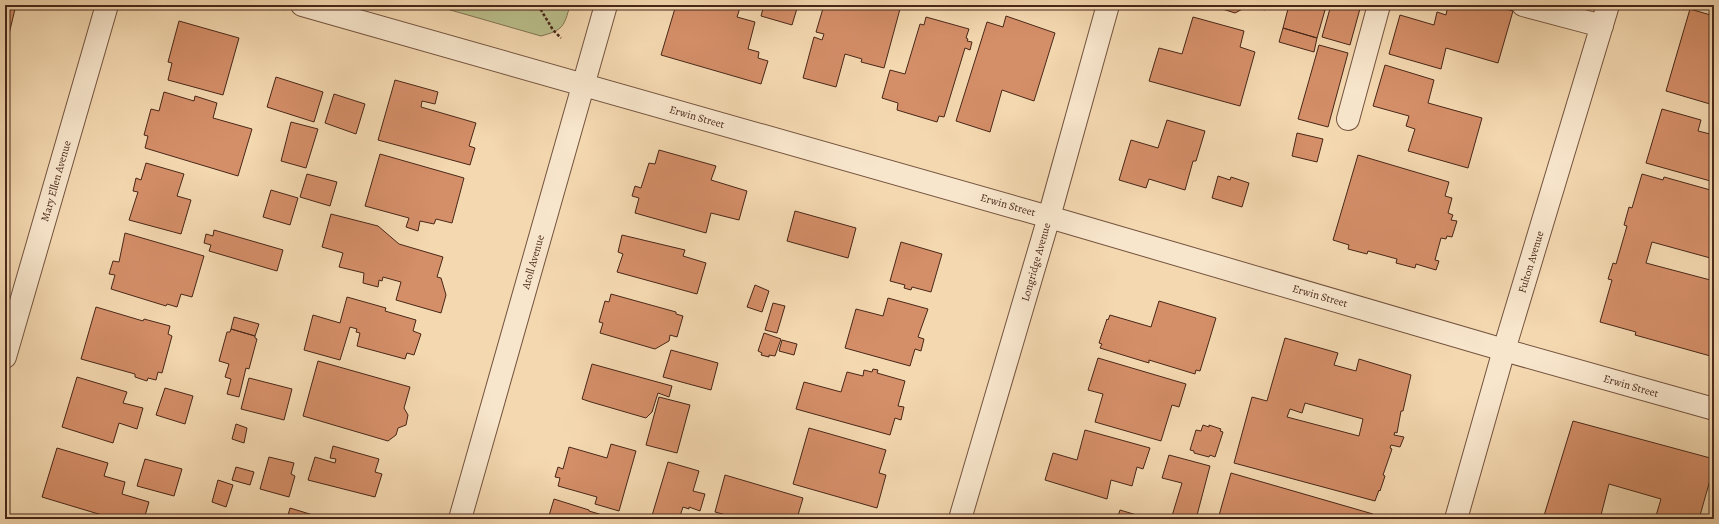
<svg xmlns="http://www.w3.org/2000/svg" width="1719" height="524" font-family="Alegreya,serif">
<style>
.green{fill:#babf8c;stroke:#817352}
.building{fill:#d48e68;stroke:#482718;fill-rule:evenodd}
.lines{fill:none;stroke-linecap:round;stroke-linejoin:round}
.minor-casing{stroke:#73533e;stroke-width:24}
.path{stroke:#482718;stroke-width:2.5;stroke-dasharray:3 2;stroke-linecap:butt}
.minor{stroke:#f8e6cc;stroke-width:22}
.labels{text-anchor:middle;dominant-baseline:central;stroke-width:3;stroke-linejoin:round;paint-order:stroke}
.street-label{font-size:11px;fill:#482718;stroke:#f8e6cc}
</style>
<rect width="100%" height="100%" fill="#f4d8b0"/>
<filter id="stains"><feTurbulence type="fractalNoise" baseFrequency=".005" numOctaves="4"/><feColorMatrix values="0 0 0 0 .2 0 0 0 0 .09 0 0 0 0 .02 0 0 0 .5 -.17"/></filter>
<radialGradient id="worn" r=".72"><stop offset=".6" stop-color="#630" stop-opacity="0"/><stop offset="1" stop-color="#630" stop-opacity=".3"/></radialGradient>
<path class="green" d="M 433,5 L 570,5 C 564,27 563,30 541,36 Z"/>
<path class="building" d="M 5,5 L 16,5 L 9,34 L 5,33 Z
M 676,5 L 741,5 L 737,17 L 755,22 L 748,49 L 759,52 L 758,58 L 768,61 L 761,84 L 661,55 Z
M 764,5 L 798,5 L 792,25 L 761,16 Z
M 824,5 L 887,5 L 900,9 L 884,68 L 861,62 L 862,59 L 845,54 L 836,87 L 803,78 L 814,37 L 822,40 L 824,34 L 816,32 Z
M 1210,5 L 1250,5 L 1235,13 Z
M 1252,5 L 1266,5 L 1265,10 Z
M 1289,5 L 1308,5 L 1325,10 L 1317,38 L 1283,28 Z
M 1331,5 L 1361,5 L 1350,45 L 1322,37 Z
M 1448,5 L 1491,5 L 1513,11 L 1498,63 L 1446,48 L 1441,69 L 1389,54 L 1400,15 L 1434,25 L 1437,12 L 1446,15 Z
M 1690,9 L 1714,16 L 1714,91 L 1710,104 L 1666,91 Z
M 1006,16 L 1055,33 L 1034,101 L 1002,90 L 990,132 L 956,121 L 987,22 L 1003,27 Z
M 926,17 L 969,29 L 966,38 L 968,39 L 967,41 L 972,42 L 970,50 L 965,48 L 944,117 L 939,116 L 937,122 L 897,110 L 898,103 L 882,98 L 890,70 L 905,74 L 920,24 L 924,25 Z
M 1193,17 L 1244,31 L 1240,47 L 1255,52 L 1240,106 L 1149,81 L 1159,48 L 1182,54 Z
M 179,21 L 239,38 L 223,95 L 168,80 L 172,63 L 168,62 Z
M 1283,28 L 1317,38 L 1314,52 L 1279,42 Z
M 1319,45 L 1348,53 L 1328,127 L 1298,119 Z
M 1385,65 L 1434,80 L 1428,103 L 1482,118 L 1468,168 L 1408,151 L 1415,129 L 1406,126 L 1409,116 L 1373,106 Z
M 276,77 L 323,92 L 314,122 L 267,107 Z
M 395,80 L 438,92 L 435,104 L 422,101 L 421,107 L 476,123 L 469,146 L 475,148 L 470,165 L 378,140 Z
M 164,92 L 194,101 L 195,96 L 217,103 L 213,118 L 252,129 L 238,176 L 145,148 L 148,136 L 144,135 L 151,109 L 159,111 Z
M 334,94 L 365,104 L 356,134 L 325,123 Z
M 1662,109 L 1701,120 L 1698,131 L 1714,135 L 1714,182 L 1646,163 Z
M 1167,120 L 1205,131 L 1196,161 L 1193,161 L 1185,190 L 1149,179 L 1146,188 L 1119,180 L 1131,140 L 1158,148 Z
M 291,122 L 318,129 L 306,168 L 281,161 Z
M 1297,133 L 1323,139 L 1317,162 L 1292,156 Z
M 659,150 L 716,166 L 711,180 L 747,191 L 739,220 L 711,213 L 706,233 L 635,213 L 639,198 L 632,196 L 635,186 L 641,188 L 649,163 L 655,164 Z
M 380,154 L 464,178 L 452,223 L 436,219 L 434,224 L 420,221 L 418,231 L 406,227 L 409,218 L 365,206 Z
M 1358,155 L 1449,182 L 1445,196 L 1452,198 L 1448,213 L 1453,215 L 1451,220 L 1457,221 L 1452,237 L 1447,236 L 1446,239 L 1441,238 L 1435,260 L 1439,261 L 1436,270 L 1416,264 L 1415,268 L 1396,263 L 1397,259 L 1368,251 L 1367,254 L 1348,249 L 1349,245 L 1333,240 Z
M 146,163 L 184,174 L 177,196 L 191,200 L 181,234 L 129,220 L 138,192 L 133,191 L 136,178 L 141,180 Z
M 307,174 L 337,182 L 330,206 L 300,197 Z
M 1642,174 L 1663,180 L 1664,177 L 1714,191 L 1714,259 L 1652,242 L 1646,263 L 1714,281 L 1714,357 L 1635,335 L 1636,332 L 1600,322 L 1612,280 L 1608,279 L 1613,263 L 1616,264 L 1627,226 L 1624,225 L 1629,207 L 1632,208 Z
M 1218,176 L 1230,180 L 1231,177 L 1249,183 L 1242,207 L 1212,198 Z
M 271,190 L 298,198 L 290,225 L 263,217 Z
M 795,211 L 856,228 L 848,258 L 787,241 Z
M 331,214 L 378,226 L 399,244 L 443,257 L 437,277 L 441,278 L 446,295 L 441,313 L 396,300 L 401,282 L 383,277 L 382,281 L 379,280 L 378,287 L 363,283 L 364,273 L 339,267 L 343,253 L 322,247 Z
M 214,230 L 283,250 L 277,271 L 209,251 L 211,245 L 204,243 L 206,234 L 213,236 Z
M 125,233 L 204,256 L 192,297 L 181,294 L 177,307 L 167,304 L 166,306 L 111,289 L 115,275 L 109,274 L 113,261 L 119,262 Z
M 622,235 L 685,250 L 683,256 L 706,263 L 697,294 L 617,272 L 623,254 L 618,252 Z
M 901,242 L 942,254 L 931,292 L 912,287 L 911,290 L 904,288 L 905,285 L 890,281 Z
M 755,285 L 769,291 L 762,312 L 747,307 Z
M 611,294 L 676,312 L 676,314 L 683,316 L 677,337 L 670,335 L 669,341 L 655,349 L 600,333 L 603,323 L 599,322 L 605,301 L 609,302 Z
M 347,297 L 386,308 L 385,311 L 416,320 L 413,331 L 421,334 L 414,355 L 407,353 L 405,359 L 357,346 L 360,333 L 356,332 L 357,329 L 350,327 L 340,360 L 304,350 L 313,315 L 340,323 Z
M 888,298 L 928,309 L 918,337 L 924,339 L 921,351 L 915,349 L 910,366 L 845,348 L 856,309 L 883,316 Z
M 1159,301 L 1216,318 L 1200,371 L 1196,370 L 1195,374 L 1149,360 L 1149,363 L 1100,348 L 1102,344 L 1099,343 L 1107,319 L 1108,320 L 1110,315 L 1151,327 Z
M 773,303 L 785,306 L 777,333 L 765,330 Z
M 96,307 L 143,321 L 144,319 L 170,326 L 168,334 L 172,336 L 162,373 L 158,372 L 156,380 L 148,378 L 147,381 L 135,377 L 135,374 L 81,359 Z
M 234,317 L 259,324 L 255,336 L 231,329 Z
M 231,329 L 255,336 L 255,338 L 257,339 L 249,369 L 246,368 L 239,397 L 227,394 L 231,379 L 225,377 L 229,364 L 219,361 L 227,332 L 230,332 Z
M 764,333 L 781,339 L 775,356 L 769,355 L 769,357 L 761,355 L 762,353 L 758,351 Z
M 1285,338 L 1338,353 L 1334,365 L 1356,371 L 1359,359 L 1411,375 L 1403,411 L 1401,411 L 1397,433 L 1395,432 L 1394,435 L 1404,437 L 1400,447 L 1391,445 L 1390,448 L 1392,449 L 1383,475 L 1385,476 L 1380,491 L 1379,490 L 1375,501 L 1234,463 L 1252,397 L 1267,401 ZM 1305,403 L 1363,419 L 1359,436 L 1287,417 L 1290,409 L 1302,413 Z
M 782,340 L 797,344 L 794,355 L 779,351 Z
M 671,350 L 718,363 L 711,390 L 663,377 Z
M 1098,358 L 1186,384 L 1179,407 L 1172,405 L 1161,441 L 1095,422 L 1103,394 L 1088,390 Z
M 318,361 L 410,387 L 404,408 L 408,415 L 406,425 L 398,428 L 396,435 L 388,441 L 303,416 Z
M 592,364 L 672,386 L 669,397 L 658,393 L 652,412 L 646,418 L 591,402 L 582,399 Z
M 873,369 L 878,370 L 877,373 L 905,381 L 898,406 L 904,407 L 901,420 L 895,418 L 890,435 L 796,409 L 804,382 L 841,392 L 847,372 L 863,376 L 864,370 L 872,372 Z
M 77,377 L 127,392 L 123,403 L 143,408 L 137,429 L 119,423 L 113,443 L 62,427 Z
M 249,378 L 292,389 L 284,420 L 241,409 Z
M 165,388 L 193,396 L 185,424 L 156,415 Z
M 659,397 L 690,405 L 677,453 L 646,445 Z
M 1573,421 L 1714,459 L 1714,466 L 1699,519 L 1655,519 L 1661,499 L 1609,484 L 1600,519 L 1543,519 Z
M 236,424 L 247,428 L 244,443 L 232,439 Z
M 1203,425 L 1209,427 L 1209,425 L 1221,429 L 1220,431 L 1223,432 L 1215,457 L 1210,455 L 1209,457 L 1194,453 L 1194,451 L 1190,450 L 1196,430 L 1201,431 Z
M 809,428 L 886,450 L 879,473 L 886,475 L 877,508 L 793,484 Z
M 1085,430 L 1150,448 L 1143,469 L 1137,467 L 1132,486 L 1111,480 L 1107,499 L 1045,480 L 1053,453 L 1077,460 Z
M 611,444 L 636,451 L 619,511 L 595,504 L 597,497 L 558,486 L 560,478 L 555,477 L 558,467 L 563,469 L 569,447 L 607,458 Z
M 333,446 L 379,459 L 375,472 L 382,474 L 375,497 L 308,480 L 315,457 L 335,463 L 336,459 L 330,458 Z
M 57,448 L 108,463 L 104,476 L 125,482 L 122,494 L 149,502 L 144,519 L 115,519 L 42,497 Z
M 1169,455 L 1210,466 L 1196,519 L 1183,519 L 1172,516 L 1182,483 L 1162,478 Z
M 269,457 L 294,463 L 291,474 L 295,476 L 289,497 L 260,489 Z
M 145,459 L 182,469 L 174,496 L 137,486 Z
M 668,462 L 699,471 L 693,491 L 705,494 L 700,511 L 689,507 L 689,509 L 683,507 L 679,519 L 651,519 Z
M 236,467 L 254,472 L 250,485 L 232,480 Z
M 1231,473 L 1373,514 L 1372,519 L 1218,519 Z
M 725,475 L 803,498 L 798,515 L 811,519 L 741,519 L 715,512 Z
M 218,480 L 233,485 L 226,507 L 212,502 Z
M 554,499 L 589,510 L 589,511 L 616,519 L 548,519 Z
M 290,508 L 326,519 L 287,519 Z
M 1120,510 L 1150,519 L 1117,519 Z"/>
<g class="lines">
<g class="minor-casing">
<path id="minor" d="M 302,5 L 1049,217 L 1504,350 L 1714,409
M 1523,5 L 1602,26
M 1348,119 L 1379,5
M 5,357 L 107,5
M 460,519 L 606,5
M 960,519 L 1049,217 L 1108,5
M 1456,519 L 1504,350 L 1608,5"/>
</g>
<path class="path" d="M 538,5 L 553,30 L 561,38"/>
<use href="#minor" class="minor"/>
</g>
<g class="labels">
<g class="street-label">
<text transform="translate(697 117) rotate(16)">Erwin Street</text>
<text transform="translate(56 181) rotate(-74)">Mary Ellen Avenue</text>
<text transform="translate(1008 205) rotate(16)">Erwin Street</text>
<text transform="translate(533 262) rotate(-74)">Atoll Avenue</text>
<text transform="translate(1036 262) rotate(-74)">Longridge Avenue</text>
<text transform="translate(1531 262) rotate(-73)">Fulton Avenue</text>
<text transform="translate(1320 296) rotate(16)">Erwin Street</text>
<text transform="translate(1631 386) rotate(16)">Erwin Street</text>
</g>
</g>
<rect width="1719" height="524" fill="none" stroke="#f4d8b0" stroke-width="20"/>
<rect x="6" y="6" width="1707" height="512" fill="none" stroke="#482718" stroke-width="2"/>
<rect x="10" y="10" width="1699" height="504" fill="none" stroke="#482718"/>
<rect width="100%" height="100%" filter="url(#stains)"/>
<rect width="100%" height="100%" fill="url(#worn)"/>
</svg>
